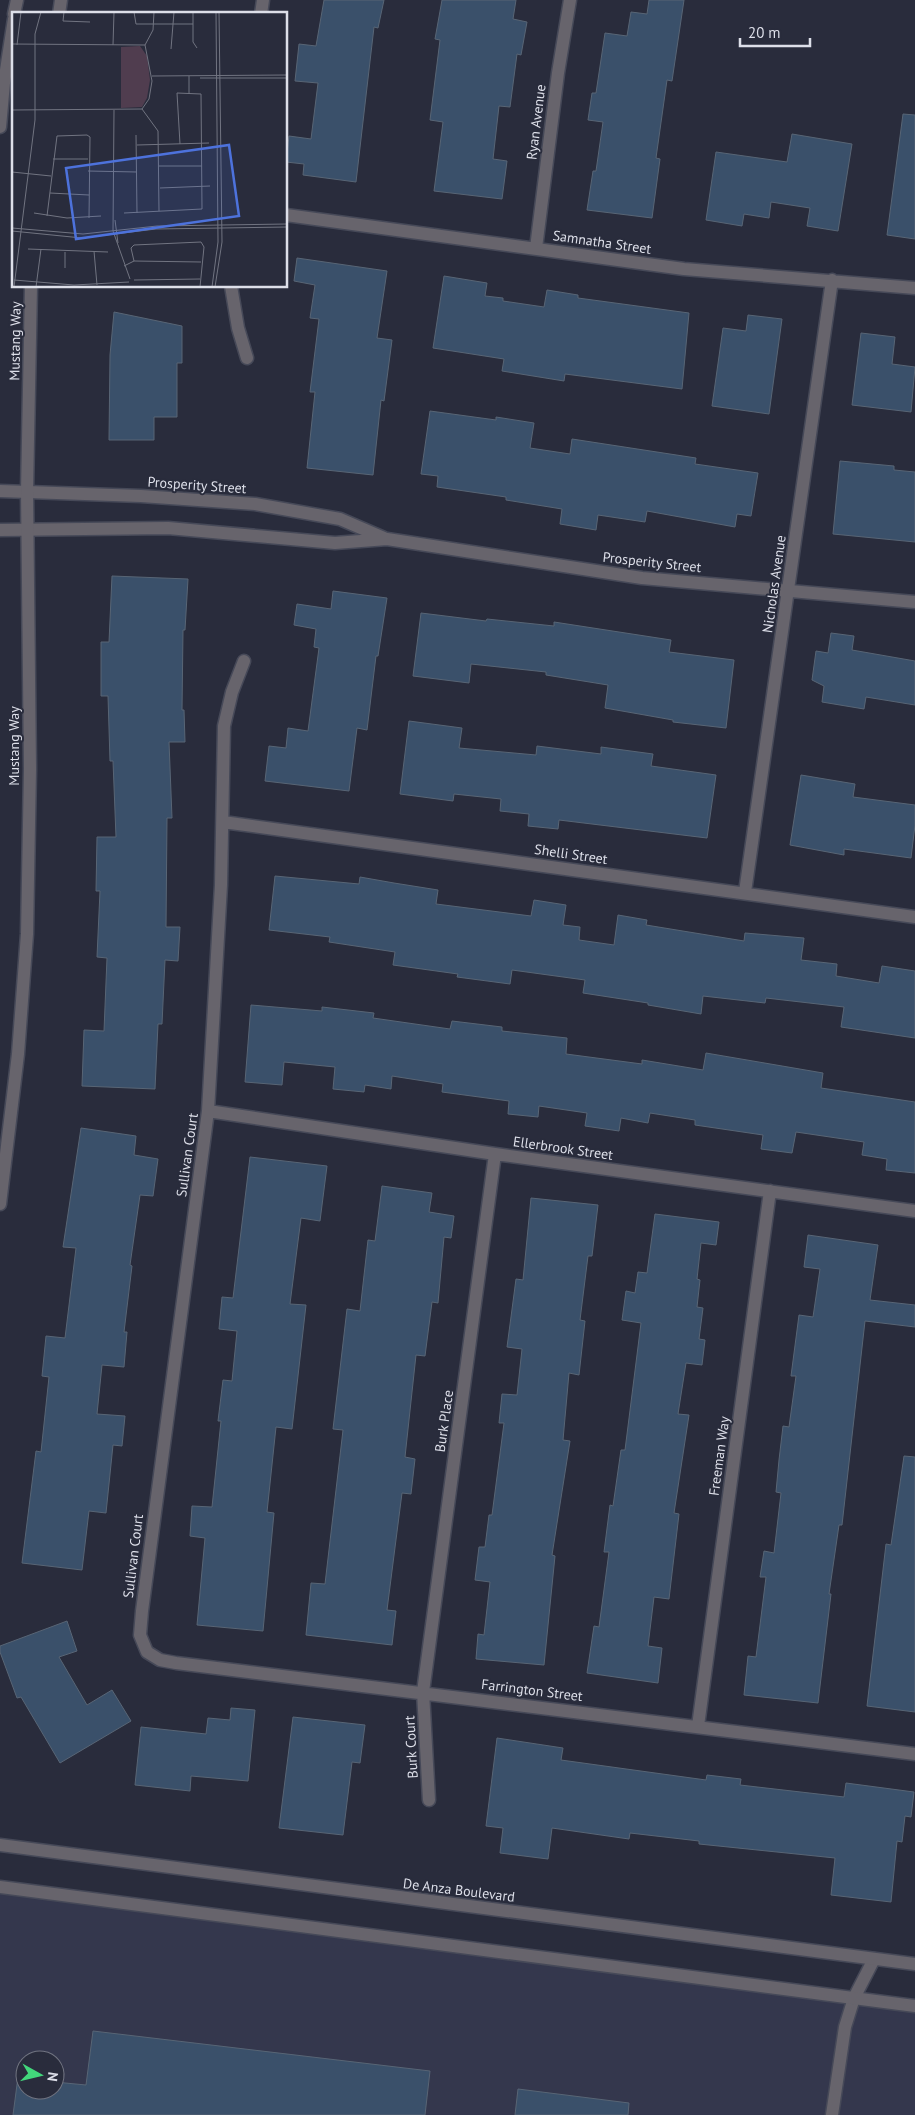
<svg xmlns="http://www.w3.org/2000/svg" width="915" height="2115" font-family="'PT Sans',sans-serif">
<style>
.built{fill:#34374d;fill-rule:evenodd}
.building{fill:#3a506a;stroke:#586575}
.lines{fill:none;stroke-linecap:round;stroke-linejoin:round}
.service-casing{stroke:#464958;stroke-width:15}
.minor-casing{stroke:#464958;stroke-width:15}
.tertiary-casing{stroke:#464958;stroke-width:15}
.service{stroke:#67646c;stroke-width:12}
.minor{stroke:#67646c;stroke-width:12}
.tertiary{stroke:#67646c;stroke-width:12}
.labels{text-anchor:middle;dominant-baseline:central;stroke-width:4;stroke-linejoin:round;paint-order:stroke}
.street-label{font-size:14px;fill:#dddfe9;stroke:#292c3c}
.inset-road{fill:none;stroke:#717481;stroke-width:1}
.view{fill:#4d72dc;fill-opacity:0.15;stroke:#4d72dc;stroke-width:2.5}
.inset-edge{fill:none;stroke:#dddfe9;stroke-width:2.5}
</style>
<rect width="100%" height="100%" fill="#292c3c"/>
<path class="built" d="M 0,1891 L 915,2011 L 915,2115 L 0,2115 ZM 25,2060 L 55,2060 L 55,2090 L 25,2090 Z"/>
<path class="building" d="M 324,0 L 384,0 L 378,28 L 374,27 L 356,182 L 303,175 L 304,164 L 286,162 L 289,136 L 311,139 L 318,83 L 295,81 L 299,44 L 316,46 Z
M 442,0 L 516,0 L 513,19 L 527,22 L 521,55 L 517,54 L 510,107 L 499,106 L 493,159 L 507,161 L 502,199 L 434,191 L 443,122 L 430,120 L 440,40 L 435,39 Z
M 649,0 L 684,0 L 672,81 L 667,80 L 656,158 L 660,159 L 652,218 L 587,210 L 593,171 L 596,171 L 603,122 L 588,120 L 592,93 L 596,93 L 605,33 L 627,36 L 631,12 L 647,14 Z
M 903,114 L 915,115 L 915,239 L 887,235 Z
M 792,134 L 852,144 L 838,231 L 807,226 L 810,208 L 771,202 L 769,218 L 744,214 L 742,226 L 706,220 L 716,152 L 787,162 Z
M 297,258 L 387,271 L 377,338 L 392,340 L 384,401 L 381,400 L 373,475 L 307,468 L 315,392 L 310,392 L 319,319 L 310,318 L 315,285 L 294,281 Z
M 444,276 L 487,283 L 485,296 L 503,298 L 503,301 L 544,307 L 547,290 L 578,295 L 578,298 L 689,313 L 682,389 L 565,374 L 564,381 L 502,371 L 504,359 L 433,348 Z
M 114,312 L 182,326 L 182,363 L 177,363 L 177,417 L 154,417 L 154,440 L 109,440 L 110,355 Z
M 748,315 L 782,319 L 769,414 L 712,406 L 723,328 L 746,331 Z
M 861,333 L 895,337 L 892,364 L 915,367 L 911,412 L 852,405 Z
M 430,411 L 496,420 L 496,417 L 534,423 L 530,448 L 570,454 L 572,439 L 696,458 L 695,464 L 758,473 L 751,516 L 737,514 L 735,527 L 647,511 L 645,522 L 598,515 L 596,530 L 560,524 L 562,509 L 506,500 L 506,497 L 437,487 L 438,476 L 421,474 Z
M 840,461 L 894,466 L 894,470 L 915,472 L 915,542 L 833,534 Z
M 112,576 L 188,579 L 185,630 L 183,630 L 182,710 L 184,710 L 185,742 L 169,742 L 172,818 L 167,818 L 166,927 L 180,927 L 178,961 L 165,960 L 162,1024 L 158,1024 L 155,1089 L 82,1086 L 84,1030 L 104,1031 L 107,958 L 97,957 L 100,891 L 96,891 L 97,837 L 116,837 L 113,761 L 110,761 L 108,696 L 101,696 L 101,642 L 109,642 Z
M 333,591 L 387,598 L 378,656 L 376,656 L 367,730 L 357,728 L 349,791 L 265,781 L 269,746 L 286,748 L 288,728 L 308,731 L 319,648 L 314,647 L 316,629 L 294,625 L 297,604 L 331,609 Z
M 421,613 L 486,621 L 487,619 L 554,626 L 554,622 L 671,640 L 669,652 L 734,660 L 726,728 L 673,722 L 673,720 L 605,708 L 608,685 L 546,675 L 546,672 L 471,664 L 469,683 L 413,676 Z
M 831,633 L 854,636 L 852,650 L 915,661 L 915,705 L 866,697 L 864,709 L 822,702 L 824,686 L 812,680 L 816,651 L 828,653 Z
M 409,721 L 462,728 L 459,748 L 536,755 L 537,746 L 601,754 L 601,747 L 653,754 L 651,766 L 716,775 L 707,838 L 559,820 L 558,829 L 528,826 L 529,814 L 500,811 L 501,799 L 454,794 L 453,801 L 400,794 Z
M 801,775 L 855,784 L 853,797 L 915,805 L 915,825 L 911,858 L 844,849 L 844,855 L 790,845 Z
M 275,876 L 359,884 L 360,877 L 394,883 L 438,890 L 436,904 L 531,916 L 534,900 L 566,905 L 563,925 L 580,927 L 579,940 L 614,945 L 618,915 L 647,920 L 646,925 L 744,941 L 745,933 L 804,938 L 801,960 L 837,964 L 836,976 L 879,983 L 882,966 L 915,971 L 915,1038 L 841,1027 L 844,1007 L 766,998 L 765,1003 L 703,996 L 701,1014 L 648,1005 L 648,1003 L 583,993 L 585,980 L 512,970 L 510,984 L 457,977 L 458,974 L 393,965 L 395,952 L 329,942 L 330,937 L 269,930 Z
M 251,1005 L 322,1011 L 322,1007 L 374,1013 L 373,1018 L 450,1029 L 452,1021 L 502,1027 L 502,1031 L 567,1038 L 566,1054 L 642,1064 L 642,1060 L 703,1070 L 706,1053 L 823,1073 L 821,1088 L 915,1102 L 915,1173 L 886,1170 L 887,1159 L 862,1155 L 864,1142 L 796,1132 L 792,1153 L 761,1149 L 763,1135 L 695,1125 L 695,1120 L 650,1113 L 648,1123 L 621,1118 L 619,1131 L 585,1126 L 587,1113 L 539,1106 L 538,1117 L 508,1114 L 509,1101 L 442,1092 L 443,1084 L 392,1076 L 391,1089 L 365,1085 L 364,1092 L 333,1089 L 335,1067 L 284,1062 L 282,1085 L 245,1082 Z
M 81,1128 L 136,1136 L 134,1155 L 158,1159 L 153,1196 L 140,1195 L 130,1265 L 132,1266 L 124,1332 L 127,1332 L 124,1367 L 102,1365 L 97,1414 L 125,1416 L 122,1446 L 113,1445 L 106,1513 L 89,1511 L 82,1570 L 22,1563 L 36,1451 L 41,1452 L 49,1377 L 42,1376 L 46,1336 L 65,1338 L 76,1248 L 63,1247 Z
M 250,1157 L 327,1166 L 320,1221 L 301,1218 L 290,1304 L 306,1305 L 292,1429 L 276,1427 L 267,1512 L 274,1513 L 263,1631 L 197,1625 L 205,1538 L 190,1536 L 192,1506 L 212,1507 L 221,1421 L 218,1421 L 223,1380 L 232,1381 L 237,1331 L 219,1329 L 222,1297 L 233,1298 Z
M 382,1186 L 432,1193 L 429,1212 L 454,1216 L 451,1238 L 444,1237 L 438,1303 L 432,1302 L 425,1356 L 416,1355 L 405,1457 L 415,1459 L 411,1494 L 402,1493 L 387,1610 L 396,1611 L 392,1645 L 306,1635 L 311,1583 L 325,1584 L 343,1430 L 333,1429 L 347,1309 L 360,1311 L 368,1240 L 375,1241 Z
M 531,1198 L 598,1205 L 592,1256 L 588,1256 L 580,1320 L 585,1321 L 579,1375 L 569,1373 L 563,1440 L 570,1441 L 552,1555 L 555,1556 L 544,1665 L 476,1659 L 478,1634 L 484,1635 L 490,1582 L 475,1580 L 479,1547 L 485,1547 L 489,1515 L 492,1515 L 504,1423 L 499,1423 L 502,1394 L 517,1395 L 522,1349 L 507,1347 L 516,1279 L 523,1280 Z
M 655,1214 L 719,1222 L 716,1245 L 701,1243 L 697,1279 L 700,1280 L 697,1307 L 703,1308 L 699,1339 L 705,1340 L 702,1365 L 686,1363 L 678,1414 L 689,1415 L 674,1513 L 679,1514 L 669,1599 L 654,1597 L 648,1646 L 662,1648 L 658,1683 L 587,1673 L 594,1626 L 599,1627 L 609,1552 L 604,1552 L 610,1505 L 613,1506 L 621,1450 L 625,1450 L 641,1323 L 622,1320 L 626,1291 L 635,1293 L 638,1272 L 647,1273 Z
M 808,1235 L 878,1245 L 870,1300 L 915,1305 L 915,1327 L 865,1321 L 842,1525 L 839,1525 L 829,1594 L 831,1594 L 818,1703 L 744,1695 L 748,1656 L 756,1657 L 766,1577 L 760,1577 L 764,1551 L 774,1553 L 781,1493 L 776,1492 L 779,1460 L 783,1426 L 789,1427 L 796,1376 L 791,1376 L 799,1315 L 813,1317 L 820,1269 L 804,1267 Z
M 904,1456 L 915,1457 L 915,1712 L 867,1706 L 886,1544 L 891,1545 Z
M 67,1621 L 77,1651 L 59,1657 L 87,1705 L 112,1690 L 131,1721 L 60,1763 L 21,1697 L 17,1698 L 0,1652 L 0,1646 Z
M 231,1708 L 255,1710 L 248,1781 L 191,1776 L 190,1791 L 135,1785 L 141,1727 L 206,1734 L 208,1718 L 230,1720 Z
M 293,1717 L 365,1725 L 360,1763 L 352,1762 L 343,1835 L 279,1828 Z
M 497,1738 L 563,1748 L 561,1760 L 706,1780 L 707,1775 L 741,1779 L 740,1785 L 844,1797 L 846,1783 L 914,1792 L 911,1817 L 905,1816 L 902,1842 L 897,1841 L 891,1902 L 831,1895 L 835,1858 L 699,1844 L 699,1841 L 630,1833 L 629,1839 L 552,1828 L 548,1859 L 500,1853 L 503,1828 L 486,1826 Z
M 93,2031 L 430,2071 L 425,2115 L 13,2115 L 18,2077 L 25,2078 L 25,2090 L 55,2090 L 55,2082 L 86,2085 Z
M 518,2089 L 629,2103 L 628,2115 L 515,2115 Z"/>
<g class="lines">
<g class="service-casing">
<path id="service" d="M 832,2115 L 845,2027 L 854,1998 L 874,1959"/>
</g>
<g class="minor-casing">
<path id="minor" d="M 261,14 L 263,0
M 286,215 L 684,269 L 915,288
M 536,248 L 558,73 L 570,0
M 231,286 L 238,328 L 247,358
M 0,491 L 141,496 L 255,504 L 340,519 L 384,538
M 0,530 L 168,528 L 335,543 L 387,539 L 642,578 L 915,602
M 244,661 L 232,692 L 224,726 L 221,885 L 208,1111 L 142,1611 L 140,1635 L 147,1652 L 160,1660 L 176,1663 L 915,1754
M 223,822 L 915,917
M 745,892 L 832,280
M 208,1111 L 495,1154 L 915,1211
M 698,1726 L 770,1191
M 429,1800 L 423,1692 L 495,1154"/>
</g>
<g class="tertiary-casing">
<path id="tertiary" d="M 14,14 L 17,0
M 59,14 L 61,0
M 0,127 L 4,83 L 14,19
M 0,1204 L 18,1054 L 27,934 L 30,769 L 27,491 L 31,286
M 0,1845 L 915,1964
M 0,1887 L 915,2006"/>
</g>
<use href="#service" class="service"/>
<use href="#minor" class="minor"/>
<use href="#tertiary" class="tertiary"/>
</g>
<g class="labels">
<g class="street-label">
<text transform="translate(536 122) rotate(-83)">Ryan Avenue</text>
<text transform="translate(602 242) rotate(8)">Samnatha Street</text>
<text transform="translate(15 341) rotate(-89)">Mustang Way</text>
<text transform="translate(197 485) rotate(4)">Prosperity Street</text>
<text transform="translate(652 562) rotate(6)">Prosperity Street</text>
<text transform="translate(774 584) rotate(-82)">Nicholas Avenue</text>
<text transform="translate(14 746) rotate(-90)">Mustang Way</text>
<text transform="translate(571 854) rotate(8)">Shelli Street</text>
<text transform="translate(563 1148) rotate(8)">Ellerbrook Street</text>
<text transform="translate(187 1155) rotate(-82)">Sullivan Court</text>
<text transform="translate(444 1421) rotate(-82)">Burk Place</text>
<text transform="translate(719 1456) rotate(-82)">Freeman Way</text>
<text transform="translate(133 1556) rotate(-83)">Sullivan Court</text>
<text transform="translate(532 1690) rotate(7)">Farrington Street</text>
<text transform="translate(411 1747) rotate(-93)">Burk Court</text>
<text transform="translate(459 1890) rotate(7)">De Anza Boulevard</text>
</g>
</g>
<g transform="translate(12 12)">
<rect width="275" height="275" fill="#292c3c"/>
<path d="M 128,34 L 135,44 L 138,68 L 135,86 L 130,95 L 109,96 L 109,35 Z" fill="#503d4f"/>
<path class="inset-road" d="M 52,0 L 51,9 L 78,10M 122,0 L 124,12 L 181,12M 181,0 L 181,30 L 185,36M 0,32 L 133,33M 5,33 L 9,0M 101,33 L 102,0M 133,33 L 141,18 L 142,0M 159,37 L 162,0M 0,57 L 0,74M 140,64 L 275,63M 177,64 L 177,81M 188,66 L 275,66M 130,97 L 146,119 L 147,199M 130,97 L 137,87 L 140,69 L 133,33M 0,98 L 130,97M 102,98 L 101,219 L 118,267M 124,123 L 125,201M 125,133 L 197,131M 41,147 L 76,147M 147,154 L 190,154M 76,159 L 125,160M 0,160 L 39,164M 148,176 L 198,174M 38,181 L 77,183M 22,201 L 55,206 L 89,204M 112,201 L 190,197 L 189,82 L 165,81 L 168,132M 35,204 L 45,124 L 75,123 L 78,125 L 77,206M 103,208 L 106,231M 0,216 L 71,222 L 145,214 L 275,212M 0,219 L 70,226 L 144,217 L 275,215M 16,237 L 96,240M 82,239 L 85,273M 53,240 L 53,256M 122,249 L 119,236 L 122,233 L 189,230 L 192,235 L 188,275M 112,254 L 122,249 L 189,250M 2,268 L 62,273 L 117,270M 122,268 L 188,267M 2,275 L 23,108 L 23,22 L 29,0M 24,275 L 29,237M 200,275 L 206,230 L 204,0M 203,275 L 210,230 L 207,0M 275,275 L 275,165"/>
<path class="view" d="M 217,133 L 227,204 L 64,227 L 54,156 Z"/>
<rect width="275" height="275" class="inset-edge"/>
</g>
<g transform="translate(40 2075) rotate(98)"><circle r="24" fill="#292c3c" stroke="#717481"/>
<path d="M0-4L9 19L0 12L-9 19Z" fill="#42d77b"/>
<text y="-8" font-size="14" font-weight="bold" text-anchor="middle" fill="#dddfe9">N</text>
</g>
<path d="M740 38v8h70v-8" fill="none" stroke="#dddfe9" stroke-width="2.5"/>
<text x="748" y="38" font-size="15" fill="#dddfe9" stroke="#292c3c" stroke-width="4" paint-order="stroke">20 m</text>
</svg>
